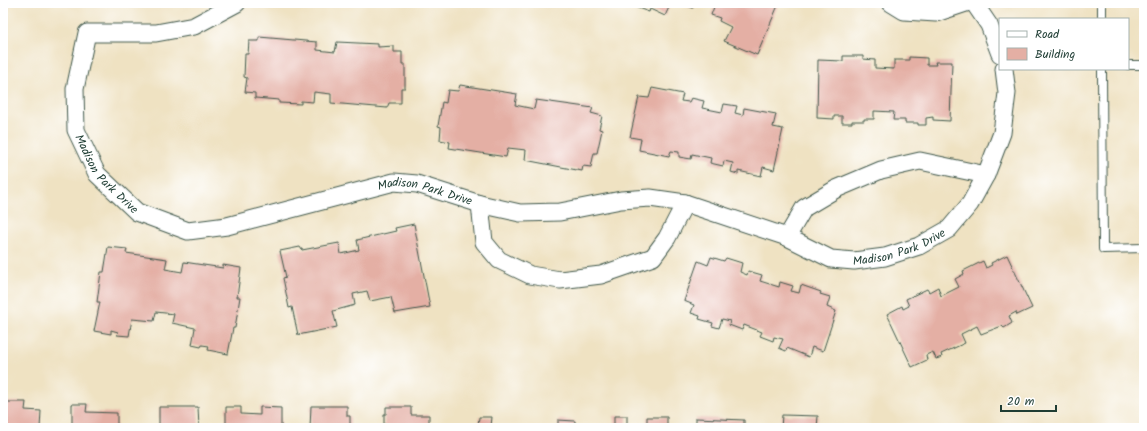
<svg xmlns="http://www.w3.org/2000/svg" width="1147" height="431" font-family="Kalam,sans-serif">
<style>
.building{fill:#e4afa4}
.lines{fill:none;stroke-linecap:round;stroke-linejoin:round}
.lane-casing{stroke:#3e5649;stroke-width:10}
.street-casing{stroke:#3e5649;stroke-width:19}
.lane{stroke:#fff;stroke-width:8}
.street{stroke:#fff;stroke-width:17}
.labels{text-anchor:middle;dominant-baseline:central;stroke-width:3.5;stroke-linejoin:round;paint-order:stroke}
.street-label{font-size:12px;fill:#1f3d34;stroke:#fff}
</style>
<rect width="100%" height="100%" fill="#fff"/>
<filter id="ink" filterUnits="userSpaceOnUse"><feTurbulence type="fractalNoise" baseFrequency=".025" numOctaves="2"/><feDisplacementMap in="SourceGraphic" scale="8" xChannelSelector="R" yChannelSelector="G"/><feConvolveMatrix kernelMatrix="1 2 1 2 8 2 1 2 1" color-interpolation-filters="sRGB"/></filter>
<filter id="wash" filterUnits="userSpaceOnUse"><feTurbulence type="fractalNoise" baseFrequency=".012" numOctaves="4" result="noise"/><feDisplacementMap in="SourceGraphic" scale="16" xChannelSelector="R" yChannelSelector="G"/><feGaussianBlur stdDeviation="0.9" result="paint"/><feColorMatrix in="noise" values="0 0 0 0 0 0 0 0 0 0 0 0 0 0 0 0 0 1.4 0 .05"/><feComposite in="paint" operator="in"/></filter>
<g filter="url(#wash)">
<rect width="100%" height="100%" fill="#efe2c2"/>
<g id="blocks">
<path class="building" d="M 633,3 L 671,3 L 665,16 L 650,9 L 649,12 L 632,6 Z
M 673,3 L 695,3 L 693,8 L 682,4 L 680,6 Z
M 704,3 L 779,3 L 757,55 L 724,41 L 731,27 L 719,21 L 720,18 L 711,15 L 714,7 Z
M 259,37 L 317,42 L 317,50 L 335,52 L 337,42 L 378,44 L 378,47 L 394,46 L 394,52 L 402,52 L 402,64 L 405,64 L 405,88 L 401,88 L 401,103 L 389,103 L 387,108 L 331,103 L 331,94 L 314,92 L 313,102 L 301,101 L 301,104 L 279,103 L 279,100 L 255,98 L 255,93 L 245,92 L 247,78 L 244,77 L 245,54 L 248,54 L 249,41 L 259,41 Z
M 843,56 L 863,56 L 863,59 L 875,60 L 875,68 L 894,69 L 894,60 L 909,60 L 909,57 L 927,58 L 927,65 L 936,65 L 935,62 L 952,62 L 950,121 L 933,120 L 933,117 L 926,118 L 926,125 L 918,125 L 918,123 L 905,123 L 905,120 L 893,120 L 894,112 L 874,111 L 874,119 L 864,119 L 864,121 L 852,121 L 852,123 L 842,123 L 842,116 L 834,116 L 834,119 L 817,118 L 818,60 L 843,61 Z
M 460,85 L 517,94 L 515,105 L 534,109 L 536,100 L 593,108 L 591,113 L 602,116 L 599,129 L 602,130 L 597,153 L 594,153 L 591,167 L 583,166 L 582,171 L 525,160 L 526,150 L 508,148 L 506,157 L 449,148 L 450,142 L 440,140 L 441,127 L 438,126 L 442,102 L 446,103 L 448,90 L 458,91 Z
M 652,88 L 683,94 L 681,101 L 689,102 L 691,98 L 704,101 L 702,108 L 722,112 L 724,104 L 737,106 L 735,113 L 743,115 L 744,108 L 776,114 L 773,127 L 783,129 L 774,170 L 763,167 L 761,176 L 738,171 L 738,174 L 731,172 L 733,163 L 724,161 L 723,166 L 710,163 L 711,158 L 692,154 L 691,159 L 679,157 L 679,152 L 671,151 L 669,156 L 639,150 L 641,139 L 630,137 L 639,97 L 649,98 Z
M 414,224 L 430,307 L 395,313 L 391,297 L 370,301 L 367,291 L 353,294 L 355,305 L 333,311 L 337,327 L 298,335 L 292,307 L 289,308 L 283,278 L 286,277 L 280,251 L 300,247 L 302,250 L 339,243 L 341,254 L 359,250 L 357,240 L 396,231 L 395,228 Z
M 108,247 L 127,249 L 126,253 L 167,259 L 165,269 L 182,272 L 184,262 L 223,268 L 223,265 L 241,268 L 237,297 L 240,297 L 235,328 L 233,328 L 228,354 L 208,350 L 209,346 L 202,345 L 201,347 L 192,345 L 195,328 L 172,323 L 174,314 L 156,312 L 154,321 L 132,319 L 129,336 L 117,335 L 118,332 L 111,330 L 111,334 L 94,331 L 100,302 L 97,302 L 101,272 L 104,272 Z
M 1007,255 L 1032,308 L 1017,315 L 1016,312 L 1009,316 L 1012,323 L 1004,328 L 1002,326 L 981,334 L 977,326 L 961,334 L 965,343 L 941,354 L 942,357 L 936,359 L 933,352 L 926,355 L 927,360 L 912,367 L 887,314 L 902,306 L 903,309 L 909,306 L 906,299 L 927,289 L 929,292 L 938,287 L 941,296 L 959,287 L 955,279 L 964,274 L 963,271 L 983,261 L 986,268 L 992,265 L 991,263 Z
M 711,257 L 724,261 L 726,258 L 742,263 L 740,272 L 747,275 L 748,271 L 762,275 L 760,281 L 779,287 L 780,282 L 793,286 L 791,291 L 799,293 L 801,285 L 821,292 L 820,294 L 830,297 L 827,307 L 836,311 L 823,351 L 812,347 L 809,357 L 787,348 L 786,351 L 779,348 L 783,339 L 774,337 L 773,341 L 760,336 L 762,332 L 744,325 L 742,330 L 729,325 L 730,321 L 722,319 L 719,328 L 712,326 L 713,323 L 699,319 L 700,316 L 691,313 L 694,305 L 684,301 L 698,261 L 708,265 Z
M 7,402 L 26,402 L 25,410 L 41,411 L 40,428 L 3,428 L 3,410 L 6,410 Z
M 72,404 L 87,404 L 86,412 L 117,413 L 117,428 L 72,428 Z
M 311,406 L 347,406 L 347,416 L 350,416 L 350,426 L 358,426 L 358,428 L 310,428 Z
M 159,407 L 198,407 L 199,428 L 159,428 Z
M 226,407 L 241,407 L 241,414 L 260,415 L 260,407 L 281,408 L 281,428 L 226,428 Z
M 386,407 L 411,407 L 411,415 L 429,415 L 429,428 L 384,428 L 384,414 L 386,414 Z
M 782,415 L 818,416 L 817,428 L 781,428 Z
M 614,416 L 627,416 L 627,424 L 647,424 L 647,417 L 667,417 L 667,428 L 614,428 Z
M 479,417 L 492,417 L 491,426 L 508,426 L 508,428 L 471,428 L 471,425 L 478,425 Z
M 696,418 L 744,420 L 744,428 L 696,428 Z
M 558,420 L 575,421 L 575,428 L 558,428 Z"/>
</g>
</g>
<g filter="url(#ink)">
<use href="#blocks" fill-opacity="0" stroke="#3e5649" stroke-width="1"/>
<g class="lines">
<g class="lane-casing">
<path id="lane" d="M 1102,3 L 1102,19
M 1128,65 L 1144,65
M 1102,69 L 1103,249 L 1144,248"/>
</g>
<g class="street-casing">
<g id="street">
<path id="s1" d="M 237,3 L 194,26 L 156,33 L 87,33 L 75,89 L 76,130 L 97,174 L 137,212 L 188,231 L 227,226 L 394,182 L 417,184 L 480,204 L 520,213 L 560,212 L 621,200 L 650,198 L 685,203 L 787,237 L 831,259 L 854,261 L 885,257 L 919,246 L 949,229 L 970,204 L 986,175 L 1002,133 L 1007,93 L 1004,69"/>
<path d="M 891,3 L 904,11 L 936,13 L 966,3"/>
<path d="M 974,3 L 989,25 L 1000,54"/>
<path d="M 480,204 L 484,242 L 499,260 L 530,275 L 560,280 L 601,275 L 653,257 L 667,238 L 685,203"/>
<path d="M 787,237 L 804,208 L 836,189 L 881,170 L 920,161 L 986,175"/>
</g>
</g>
<use href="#lane" class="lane"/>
<use href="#street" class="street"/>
</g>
</g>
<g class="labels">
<g class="street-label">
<text stroke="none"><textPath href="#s1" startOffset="309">Madison Park Drive</textPath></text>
<text stroke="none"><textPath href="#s1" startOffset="657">Madison Park Drive</textPath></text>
<text stroke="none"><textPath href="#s1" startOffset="1149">Madison Park Drive</textPath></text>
</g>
</g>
<rect width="1147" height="431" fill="none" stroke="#fff" stroke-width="16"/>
<rect x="999" y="18" width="130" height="52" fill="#ffffff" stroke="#a5b1ae"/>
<rect x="1007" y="31" width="20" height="6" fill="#ffffff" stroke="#a5b1ae"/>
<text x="1035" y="38" font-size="12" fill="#1f3d34">Road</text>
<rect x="1007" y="48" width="20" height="12" fill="#e4afa4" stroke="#a5b1ae"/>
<text x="1035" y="58" font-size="12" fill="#1f3d34">Building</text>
<path d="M1001 405v6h55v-6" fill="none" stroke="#1f3d34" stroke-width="2"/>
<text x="1007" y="405" font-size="12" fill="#1f3d34" stroke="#ffffff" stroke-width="3" paint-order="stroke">20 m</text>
</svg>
